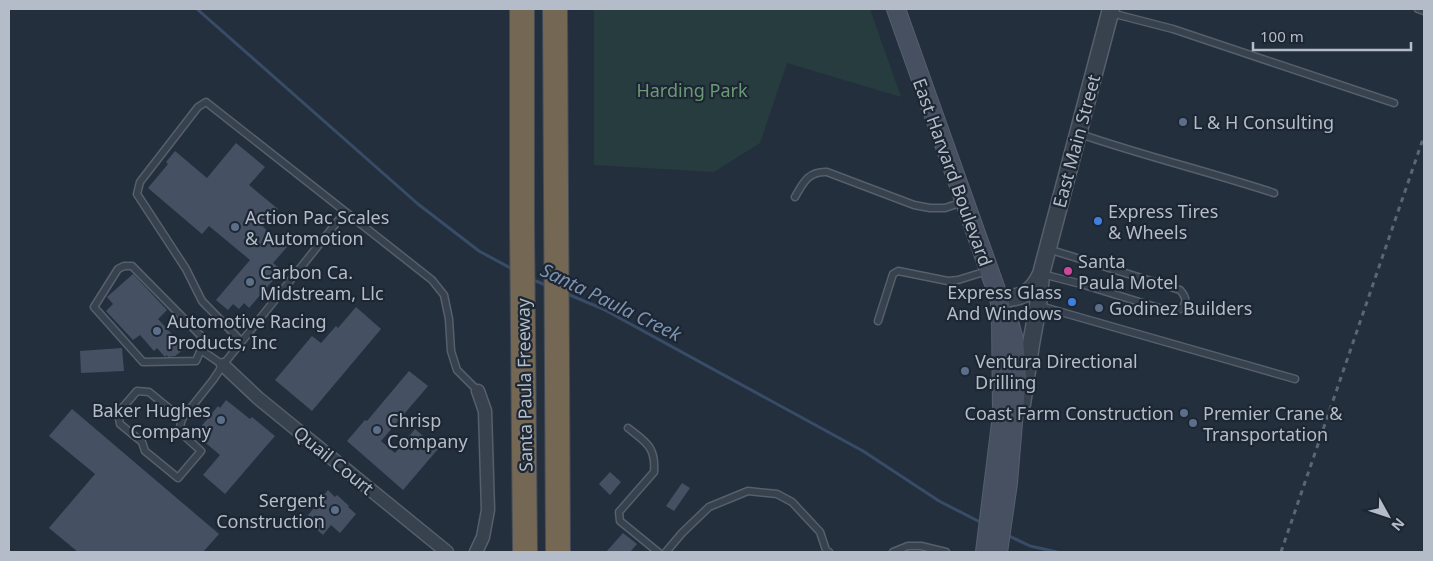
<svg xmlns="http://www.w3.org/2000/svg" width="1433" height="561" font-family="'Noto Sans',sans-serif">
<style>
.green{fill:#263c3f}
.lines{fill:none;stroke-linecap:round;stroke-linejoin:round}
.stream{stroke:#394c67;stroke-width:3}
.building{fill:#455162}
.service-casing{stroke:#565f6c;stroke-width:9}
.minor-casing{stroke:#565f6c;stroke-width:15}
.tertiary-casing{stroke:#565f6c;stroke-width:19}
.secondary-casing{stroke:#565f6c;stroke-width:20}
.motorway-casing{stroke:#434c59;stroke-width:26}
.service{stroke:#38414e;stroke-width:6}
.minor{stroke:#38414e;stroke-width:12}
.tertiary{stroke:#38414e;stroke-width:16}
.secondary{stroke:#465061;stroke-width:18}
.motorway{stroke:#746855;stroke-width:24}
.rail{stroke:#5a6575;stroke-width:3;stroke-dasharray:5 5;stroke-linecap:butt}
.service-dot{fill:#5c6f8a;stroke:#1d2633;stroke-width:2}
.shop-dot{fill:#3f7fe0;stroke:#1d2633;stroke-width:2}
.hotel-dot{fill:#d1479c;stroke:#1d2633;stroke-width:2}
.labels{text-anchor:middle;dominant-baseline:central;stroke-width:4.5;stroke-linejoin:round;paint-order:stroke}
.park-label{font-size:18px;fill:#6b9a76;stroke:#1d2633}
.poi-label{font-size:18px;fill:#b4bcc9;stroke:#1d2633;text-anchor:start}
.street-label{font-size:18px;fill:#b4bcc9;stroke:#1d2633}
.water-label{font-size:19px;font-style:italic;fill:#7c92b1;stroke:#1d2633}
</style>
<rect width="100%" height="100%" fill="#242f3e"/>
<path class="green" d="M 594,9 L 870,9 L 901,97 L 787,63 L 760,143 L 714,172 L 594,165 Z"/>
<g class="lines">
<path class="stream" d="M 197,9 L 418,204 L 479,251 L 514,270
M 531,279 L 548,286
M 565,293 L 603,309 L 863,451 L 939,501 L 982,523
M 1005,534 L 1030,546 L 1057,552"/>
</g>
<path class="building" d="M 236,143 L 265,167 L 249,185 L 278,209 L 263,227 L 287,247 L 273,263 L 282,270 L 249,308 L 244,303 L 239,309 L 233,304 L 228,310 L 216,300 L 250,260 L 209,226 L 202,234 L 148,188 L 168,164 L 166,162 L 175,151 L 207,178 Z
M 133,274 L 167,310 L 158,319 L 180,343 L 178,345 L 183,350 L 175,356 L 168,357 L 167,355 L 165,357 L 157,348 L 154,351 L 140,335 L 133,340 L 106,311 L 113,304 L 107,297 Z
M 356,307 L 381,329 L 312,411 L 275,380 L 312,336 L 321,343 L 336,326 L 338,328 Z
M 122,348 L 124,371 L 81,373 L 80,351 Z
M 409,371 L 428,386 L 381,441 L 395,453 L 415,429 L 438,449 L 403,490 L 347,441 L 365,420 L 367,421 Z
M 226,400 L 250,419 L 252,417 L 275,436 L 225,494 L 203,475 L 220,455 L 195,434 L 218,406 L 220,408 Z
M 72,409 L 219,534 L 203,552 L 78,552 L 49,528 L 95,474 L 49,436 Z
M 610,472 L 621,482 L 610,495 L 599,484 Z
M 682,483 L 690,488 L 674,511 L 666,506 Z
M 328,490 L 335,497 L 337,495 L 349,506 L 348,507 L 356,514 L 340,533 L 331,525 L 323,535 L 305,519 Z
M 623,533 L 637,544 L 630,552 L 606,552 Z"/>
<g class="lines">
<g class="service-casing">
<path id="service" d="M 1418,9 L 1424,11
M 1111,13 L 1173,29 L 1394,103
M 1080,134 C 1144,156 1210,172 1274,193
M 795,197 C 803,183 808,171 827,172 L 914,205 L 930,208 L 945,208 L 963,202
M 124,266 L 132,266 L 205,340 L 196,361 L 143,362 L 94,307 L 118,269 Z
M 1042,274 L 1081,284 L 1172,312 C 1185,309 1190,301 1180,290 L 1048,249
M 1040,306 L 1295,379
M 878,321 L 893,274 L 898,271 L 948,281 L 958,280 L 987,271
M 241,341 L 202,301 L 186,269 L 137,194 L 140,182 L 198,107 L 206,102 L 432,280 L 444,295 L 449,319 L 451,351 L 457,370 L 478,391
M 201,350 L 223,365
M 182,419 L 179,431 L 201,451 L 178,478 L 145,451 L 142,442 L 120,424 L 118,413 L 137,391 L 149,392 L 182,419 L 213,380 L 223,365 L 345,212
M 628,428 C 646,442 656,447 654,472 L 619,512 L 620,521 L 658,552
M 666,552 L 682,533 L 709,507 L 748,491 L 777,494 L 792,502 L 820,532 L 826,550 L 829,552
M 893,552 L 908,546 L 921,546 L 946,552"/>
</g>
<g class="minor-casing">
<path id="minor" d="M 223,365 L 258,398 L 447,552
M 476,552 L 483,537 L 488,510 L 485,411 L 478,391"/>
</g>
<g class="tertiary-casing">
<path id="tertiary" d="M 999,298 C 1020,299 1032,294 1041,274 L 1111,9
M 1022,404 L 1031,344 L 1038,306 L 1041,275"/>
</g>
<g class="secondary-casing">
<path id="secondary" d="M 896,9 L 999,298 L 1001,309 L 1010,325 L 1014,340 L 1017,375 L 1008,483 L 998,552
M 985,552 L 1002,415 L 1001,317"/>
</g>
<g class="motorway-casing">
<path id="motorway" d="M 522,9 L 522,224 L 525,552
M 555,9 L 558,552"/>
</g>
<use href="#service" class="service"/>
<use href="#minor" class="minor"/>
<use href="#tertiary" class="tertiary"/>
<use href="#secondary" class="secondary"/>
<use href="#motorway" class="motorway"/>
<path class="rail" d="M 1281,552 L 1424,136"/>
</g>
<g class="service-dot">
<circle cx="1183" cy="122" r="5"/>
<circle cx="235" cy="227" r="5"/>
<circle cx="250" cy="282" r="5"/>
<circle cx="1099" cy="308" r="5"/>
<circle cx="157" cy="331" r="5"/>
<circle cx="965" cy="371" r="5"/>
<circle cx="1184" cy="413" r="5"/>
<circle cx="221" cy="420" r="5"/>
<circle cx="1193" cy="423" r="5"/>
<circle cx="377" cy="430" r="5"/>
<circle cx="335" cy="510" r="5"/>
</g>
<g class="shop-dot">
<circle cx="1098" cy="221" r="5"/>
<circle cx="1072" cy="302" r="5"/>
</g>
<circle class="hotel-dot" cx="1068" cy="271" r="5"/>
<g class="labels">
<g class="park-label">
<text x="692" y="90">Harding Park</text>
</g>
<g class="poi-label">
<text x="1193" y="122">L &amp; H Consulting</text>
<text x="1108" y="211">Express Tires<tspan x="1108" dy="21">&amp; Wheels</tspan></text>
<text x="245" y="217">Action Pac Scales<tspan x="245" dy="21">&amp; Automotion</tspan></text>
<text x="1078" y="261">Santa<tspan x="1078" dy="21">Paula Motel</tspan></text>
<text x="260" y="272">Carbon Ca.<tspan x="260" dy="21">Midstream, Llc</tspan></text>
<text x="1062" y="292" text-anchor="end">Express Glass<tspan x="1062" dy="21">And Windows</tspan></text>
<text x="1109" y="308">Godinez Builders</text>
<text x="167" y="321">Automotive Racing<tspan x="167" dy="21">Products, Inc</tspan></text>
<text x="975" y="361">Ventura Directional<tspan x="975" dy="21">Drilling</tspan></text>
<text x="211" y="410" text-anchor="end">Baker Hughes<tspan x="211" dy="21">Company</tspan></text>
<text x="1174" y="413" text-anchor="end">Coast Farm Construction</text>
<text x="1203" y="413">Premier Crane &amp;<tspan x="1203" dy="21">Transportation</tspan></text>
<text x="387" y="420">Chrisp<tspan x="387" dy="21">Company</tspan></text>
<text x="325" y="500" text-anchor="end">Sergent<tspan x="325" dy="21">Construction</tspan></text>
</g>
<g class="street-label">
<text transform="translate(1076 141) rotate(-75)">East Main Street</text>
<text transform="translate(953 172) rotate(70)">East Harvard Boulevard</text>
<text transform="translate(524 385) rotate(-91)">Santa Paula Freeway</text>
<text transform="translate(334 460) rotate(39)">Quail Court</text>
</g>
<g class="water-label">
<text transform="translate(611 302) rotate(26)">Santa Paula Creek</text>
</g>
</g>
<rect width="1433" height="561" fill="none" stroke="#b4bcc9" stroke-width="20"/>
<g transform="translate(1388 516) rotate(130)" stroke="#1d2633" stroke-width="4" paint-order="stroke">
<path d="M0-4L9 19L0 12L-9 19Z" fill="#b4bcc9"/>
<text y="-8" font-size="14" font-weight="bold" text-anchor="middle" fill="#b4bcc9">N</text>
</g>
<path d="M1253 42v8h158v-8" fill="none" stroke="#b4bcc9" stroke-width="2.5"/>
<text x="1260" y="42" font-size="15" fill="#b4bcc9" stroke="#1d2633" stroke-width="4" paint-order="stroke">100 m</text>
</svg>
